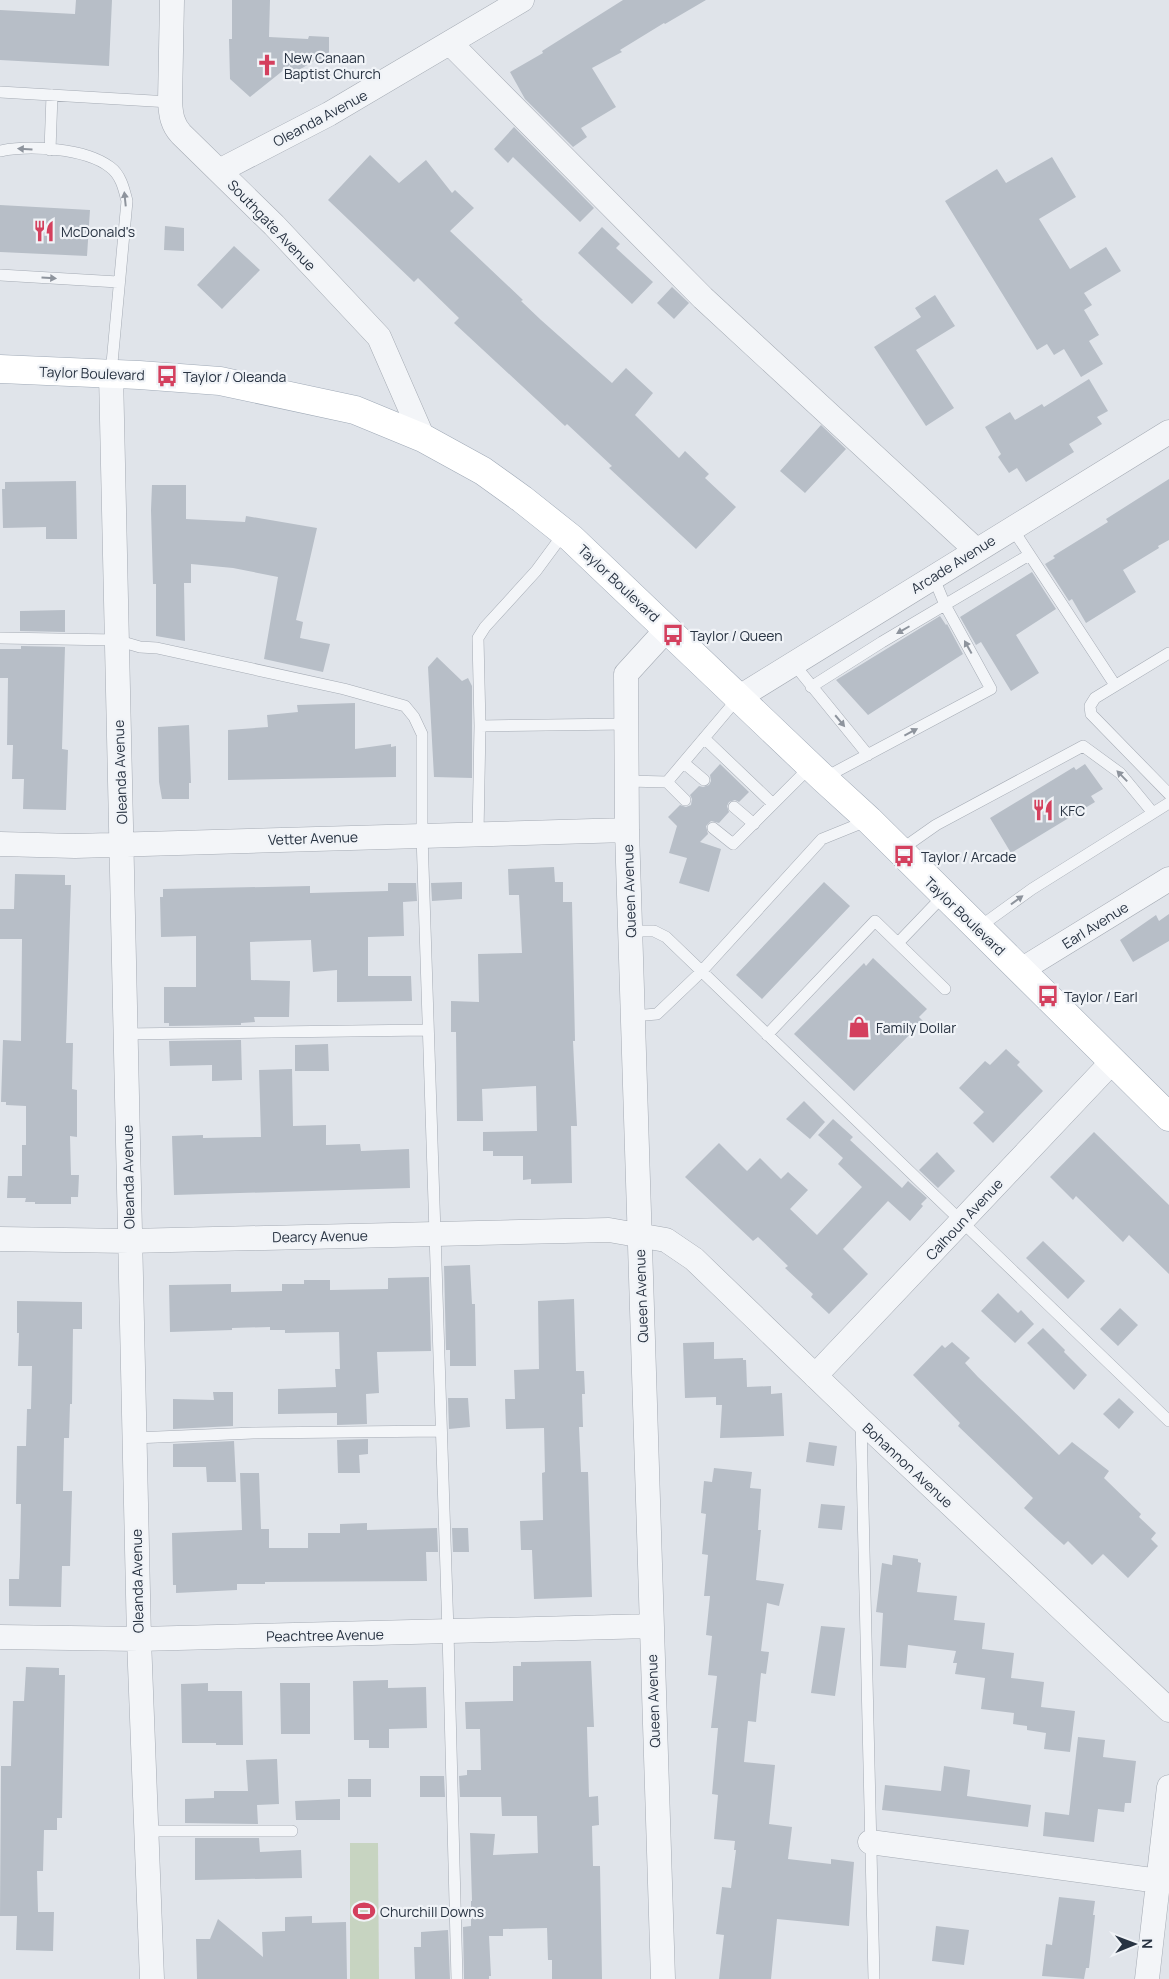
<svg xmlns="http://www.w3.org/2000/svg" width="1169" height="1979" font-family="Manrope,sans-serif">
<style>
.pitch{fill:#c7d4c1}
.building{fill:#b7bec7}
.lines{fill:none;stroke-linecap:round;stroke-linejoin:round}
.lane-casing{stroke:#a5abb4;stroke-width:12}
.street-casing{stroke:#a5abb4;stroke-width:25}
.primary-casing{stroke:#9fa9b6;stroke-width:29}
.lane{stroke:#f3f5f8;stroke-width:11}
.street{stroke:#f3f5f8;stroke-width:24}
.primary{stroke:#fff;stroke-width:28}
.oneway{fill:#8e949d}
.labels{text-anchor:middle;dominant-baseline:central;stroke-width:4.5;stroke-linejoin:round;paint-order:stroke}
.poi-label{font-size:14px;fill:#283342;stroke:#f0f3f7;text-anchor:start}
.street-label{font-size:14px;fill:#283342;stroke:#f0f3f7}
</style>
<rect width="100%" height="100%" fill="#e0e4ea"/>
<path class="pitch" d="M 350,1843 L 378,1843 L 379,1979 L 350,1979 Z"/>
<path class="building" d="M 76,0 L 112,0 L 109,66 L 0,60 L 0,10 L 75,14 Z
M 232,0 L 270,0 L 269,37 L 308,39 L 309,36 L 329,37 L 329,60 L 317,59 L 291,75 L 290,65 L 250,97 L 230,79 L 229,39 L 232,39 Z
M 623,0 L 706,0 L 665,24 L 664,23 L 620,50 L 622,52 L 592,68 L 616,107 L 581,128 L 587,137 L 573,147 L 525,99 L 510,72 L 543,53 L 542,51 Z
M 514,127 L 594,208 L 580,222 L 513,157 L 508,163 L 494,149 Z
M 370,155 L 399,183 L 426,160 L 452,193 L 455,190 L 474,208 L 450,231 L 523,300 L 521,301 L 541,320 L 612,383 L 626,368 L 653,393 L 635,415 L 679,458 L 685,451 L 709,474 L 705,478 L 736,507 L 696,549 L 609,468 L 612,466 L 567,424 L 565,426 L 454,323 L 459,318 L 418,278 L 414,282 L 328,200 Z
M 1052,157 L 1076,197 L 1039,219 L 1070,269 L 1106,247 L 1121,271 L 1084,293 L 1092,305 L 1084,310 L 1099,335 L 1089,341 L 1103,364 L 1081,377 L 1064,349 L 1054,355 L 1047,344 L 1037,350 L 945,201 L 997,169 L 1006,183 Z
M 0,205 L 90,210 L 87,256 L 0,252 Z
M 165,226 L 184,228 L 184,251 L 164,250 Z
M 602,227 L 620,244 L 616,248 L 653,282 L 632,304 L 578,253 Z
M 234,246 L 260,270 L 222,309 L 197,285 Z
M 672,287 L 689,303 L 674,319 L 657,303 Z
M 935,295 L 955,326 L 916,350 L 954,408 L 926,426 L 874,347 L 921,317 L 915,308 Z
M 1089,379 L 1108,411 L 1097,417 L 1102,424 L 1069,444 L 1074,452 L 1026,482 L 1017,468 L 1009,473 L 998,457 L 1001,454 L 985,427 L 1010,412 L 1015,420 L 1042,404 L 1044,407 Z
M 821,425 L 846,449 L 805,493 L 780,471 Z
M 1169,479 L 1169,540 L 1158,546 L 1159,548 L 1123,570 L 1136,592 L 1086,623 L 1072,599 L 1069,601 L 1045,564 L 1055,558 L 1053,556 L 1108,522 L 1106,519 Z
M 76,481 L 77,539 L 46,539 L 46,527 L 3,528 L 2,489 L 5,489 L 5,482 Z
M 152,485 L 186,485 L 186,519 L 245,522 L 246,516 L 317,528 L 296,620 L 303,622 L 300,638 L 330,644 L 323,672 L 264,659 L 278,577 L 233,568 L 191,564 L 191,583 L 184,583 L 185,641 L 156,636 L 156,584 L 153,584 L 151,510 Z
M 1032,572 L 1056,609 L 1016,635 L 1039,673 L 1011,691 L 981,642 L 976,645 L 960,617 Z
M 65,610 L 65,632 L 20,631 L 20,611 Z
M 940,616 L 946,625 L 947,624 L 963,654 L 868,715 L 836,680 Z
M 21,646 L 65,647 L 62,749 L 68,750 L 66,810 L 23,809 L 24,779 L 12,779 L 13,745 L 7,745 L 8,678 L 0,678 L 0,649 L 21,649 Z
M 437,657 L 462,681 L 468,678 L 472,686 L 472,778 L 434,777 L 428,667 Z
M 355,703 L 355,749 L 391,744 L 391,747 L 396,746 L 396,777 L 228,780 L 228,730 L 268,727 L 267,715 L 298,712 L 297,705 Z
M 189,725 L 191,783 L 189,783 L 189,799 L 162,799 L 159,782 L 158,727 Z
M 720,764 L 749,792 L 739,802 L 735,800 L 729,802 L 727,806 L 729,812 L 719,823 L 711,821 L 706,826 L 708,834 L 700,842 L 721,849 L 709,892 L 679,883 L 687,858 L 669,853 L 677,826 L 668,817 L 680,805 L 686,807 L 691,805 L 692,799 L 690,795 L 699,786 L 703,787 L 709,785 L 711,781 L 710,775 Z
M 1085,764 L 1103,789 L 1091,796 L 1095,802 L 1011,853 L 990,818 L 1074,767 L 1076,770 Z
M 554,867 L 555,882 L 563,882 L 563,902 L 572,902 L 575,1041 L 573,1041 L 577,1126 L 571,1126 L 572,1183 L 531,1184 L 531,1179 L 523,1180 L 523,1156 L 493,1156 L 493,1151 L 483,1151 L 483,1132 L 537,1131 L 536,1086 L 482,1089 L 483,1121 L 457,1121 L 456,1032 L 451,1032 L 451,1001 L 479,1002 L 478,954 L 522,953 L 519,895 L 509,895 L 508,869 Z
M 15,874 L 65,875 L 65,885 L 71,885 L 66,1043 L 73,1043 L 72,1089 L 77,1090 L 77,1137 L 70,1136 L 71,1175 L 79,1175 L 78,1197 L 71,1197 L 71,1204 L 35,1204 L 35,1202 L 25,1202 L 26,1198 L 7,1198 L 8,1176 L 22,1176 L 22,1145 L 26,1145 L 26,1106 L 6,1105 L 6,1102 L 1,1102 L 3,1040 L 21,1041 L 22,939 L 0,939 L 0,909 L 14,909 Z
M 462,882 L 462,899 L 432,901 L 431,883 Z
M 824,882 L 850,906 L 762,999 L 736,975 Z
M 388,883 L 416,883 L 417,901 L 403,902 L 404,936 L 368,937 L 368,976 L 411,976 L 412,1001 L 337,1002 L 337,970 L 313,972 L 311,940 L 250,942 L 251,980 L 290,981 L 289,1017 L 254,1017 L 255,1022 L 241,1023 L 241,1025 L 169,1026 L 169,1023 L 164,1023 L 164,987 L 196,987 L 196,936 L 161,937 L 160,897 L 163,897 L 163,889 L 310,886 L 310,893 L 388,891 Z
M 1169,914 L 1169,941 L 1133,962 L 1120,940 L 1156,915 L 1159,921 Z
M 873,958 L 927,1009 L 919,1017 L 923,1021 L 854,1091 L 794,1034 L 864,963 L 866,966 Z
M 241,1040 L 242,1080 L 212,1081 L 212,1065 L 170,1066 L 169,1041 Z
M 328,1044 L 329,1071 L 295,1071 L 295,1045 Z
M 1006,1049 L 1020,1062 L 1017,1065 L 1043,1091 L 993,1143 L 973,1123 L 984,1112 L 959,1088 L 985,1061 L 990,1065 Z
M 292,1069 L 293,1126 L 326,1125 L 326,1145 L 360,1144 L 361,1151 L 409,1149 L 410,1188 L 174,1195 L 172,1136 L 203,1135 L 203,1138 L 261,1137 L 259,1070 Z
M 804,1101 L 825,1122 L 810,1139 L 786,1119 Z
M 833,1119 L 853,1137 L 850,1140 L 902,1188 L 908,1181 L 927,1198 L 921,1204 L 923,1206 L 910,1221 L 888,1201 L 843,1249 L 868,1274 L 829,1314 L 811,1297 L 813,1294 L 785,1268 L 788,1266 L 758,1237 L 753,1241 L 685,1177 L 719,1143 L 747,1171 L 760,1158 L 781,1179 L 788,1172 L 808,1190 L 790,1209 L 817,1235 L 862,1187 L 838,1164 L 843,1158 L 818,1135 Z
M 1094,1132 L 1169,1205 L 1169,1274 L 1129,1235 L 1123,1242 L 1076,1196 L 1073,1200 L 1050,1177 Z
M 937,1152 L 955,1171 L 938,1188 L 919,1170 Z
M 1043,1241 L 1085,1281 L 1068,1299 L 1026,1258 Z
M 470,1265 L 472,1304 L 475,1304 L 476,1366 L 450,1366 L 450,1350 L 446,1350 L 444,1266 Z
M 429,1277 L 431,1351 L 377,1352 L 379,1393 L 366,1394 L 367,1424 L 337,1425 L 337,1413 L 278,1414 L 278,1389 L 336,1387 L 335,1369 L 340,1369 L 339,1332 L 285,1333 L 285,1330 L 270,1330 L 270,1327 L 232,1328 L 232,1330 L 170,1332 L 169,1285 L 231,1284 L 231,1292 L 282,1291 L 282,1284 L 304,1284 L 304,1280 L 330,1280 L 330,1290 L 388,1289 L 388,1278 Z
M 998,1293 L 1018,1313 L 1021,1310 L 1034,1324 L 1015,1343 L 981,1311 Z
M 574,1299 L 576,1371 L 584,1371 L 585,1394 L 582,1394 L 583,1427 L 579,1427 L 581,1472 L 588,1472 L 592,1597 L 534,1599 L 532,1550 L 521,1550 L 520,1521 L 543,1520 L 542,1473 L 545,1472 L 544,1428 L 506,1429 L 505,1399 L 515,1399 L 514,1370 L 539,1369 L 538,1301 Z
M 17,1301 L 82,1302 L 82,1329 L 73,1329 L 72,1404 L 70,1404 L 69,1438 L 64,1438 L 63,1491 L 72,1491 L 70,1566 L 62,1566 L 61,1607 L 9,1606 L 9,1579 L 19,1579 L 20,1556 L 21,1504 L 16,1504 L 17,1446 L 26,1446 L 27,1409 L 31,1409 L 32,1366 L 18,1366 L 19,1333 L 17,1333 Z
M 1120,1308 L 1138,1325 L 1118,1346 L 1100,1329 Z
M 1043,1328 L 1065,1350 L 1064,1352 L 1087,1375 L 1074,1390 L 1027,1343 Z
M 714,1342 L 714,1359 L 743,1358 L 743,1360 L 746,1360 L 747,1387 L 771,1386 L 771,1394 L 782,1393 L 784,1436 L 720,1438 L 722,1405 L 716,1405 L 716,1397 L 685,1398 L 683,1343 Z
M 952,1342 L 970,1358 L 965,1363 L 978,1377 L 1059,1455 L 1072,1442 L 1109,1471 L 1104,1478 L 1141,1514 L 1139,1517 L 1156,1533 L 1151,1539 L 1158,1546 L 1128,1578 L 1103,1554 L 1092,1565 L 1068,1541 L 1064,1545 L 1055,1537 L 1024,1508 L 1033,1498 L 958,1426 L 960,1423 L 913,1375 L 942,1345 L 945,1348 Z
M 213,1392 L 233,1392 L 233,1426 L 173,1429 L 173,1399 L 214,1400 Z
M 448,1398 L 468,1398 L 470,1427 L 449,1429 Z
M 1119,1398 L 1134,1412 L 1119,1429 L 1103,1414 Z
M 368,1439 L 368,1454 L 359,1455 L 360,1473 L 338,1473 L 337,1440 Z
M 234,1441 L 236,1482 L 207,1482 L 206,1467 L 173,1467 L 173,1444 Z
M 809,1442 L 837,1446 L 834,1466 L 806,1462 Z
M 714,1468 L 752,1472 L 750,1488 L 761,1489 L 758,1530 L 761,1530 L 756,1580 L 784,1584 L 779,1606 L 767,1603 L 761,1651 L 769,1652 L 766,1674 L 761,1673 L 756,1722 L 748,1721 L 744,1762 L 775,1765 L 769,1824 L 792,1827 L 788,1859 L 831,1864 L 831,1859 L 854,1862 L 849,1926 L 777,1919 L 771,1979 L 719,1979 L 724,1935 L 716,1934 L 722,1887 L 731,1888 L 736,1850 L 734,1850 L 735,1841 L 714,1839 L 718,1795 L 712,1794 L 718,1728 L 711,1728 L 717,1676 L 708,1675 L 712,1636 L 706,1635 L 710,1596 L 704,1596 L 708,1555 L 702,1554 L 706,1514 L 701,1513 L 704,1481 L 712,1482 Z
M 240,1473 L 259,1473 L 261,1529 L 269,1529 L 269,1548 L 308,1548 L 308,1533 L 340,1533 L 340,1524 L 367,1523 L 367,1530 L 437,1528 L 438,1552 L 426,1552 L 427,1581 L 265,1582 L 265,1584 L 237,1584 L 237,1590 L 176,1593 L 176,1585 L 173,1585 L 172,1533 L 242,1530 Z
M 821,1504 L 845,1506 L 842,1530 L 818,1528 Z
M 452,1528 L 468,1528 L 469,1552 L 453,1552 Z
M 893,1555 L 918,1559 L 918,1562 L 921,1563 L 917,1592 L 957,1596 L 954,1620 L 985,1623 L 982,1649 L 1014,1653 L 1011,1678 L 1044,1682 L 1041,1707 L 1075,1711 L 1070,1752 L 1044,1749 L 1046,1733 L 1027,1730 L 1027,1726 L 1013,1724 L 1014,1713 L 981,1709 L 985,1678 L 955,1674 L 957,1663 L 953,1663 L 956,1651 L 908,1645 L 906,1668 L 880,1666 L 883,1613 L 876,1612 L 882,1563 L 892,1565 Z
M 821,1626 L 845,1628 L 835,1696 L 811,1693 Z
M 591,1661 L 594,1727 L 587,1727 L 589,1797 L 598,1796 L 599,1825 L 592,1826 L 593,1866 L 600,1866 L 602,1979 L 552,1979 L 552,1960 L 548,1960 L 547,1928 L 503,1929 L 503,1936 L 489,1936 L 491,1976 L 489,1976 L 489,1979 L 464,1979 L 463,1927 L 471,1926 L 471,1901 L 472,1901 L 470,1833 L 495,1834 L 493,1855 L 538,1853 L 537,1816 L 502,1816 L 501,1797 L 460,1797 L 459,1776 L 467,1775 L 467,1770 L 481,1770 L 480,1729 L 466,1729 L 465,1702 L 513,1701 L 513,1666 L 521,1666 L 521,1662 Z
M 26,1667 L 59,1668 L 59,1675 L 65,1675 L 62,1818 L 57,1818 L 57,1830 L 44,1830 L 43,1871 L 37,1871 L 38,1912 L 54,1912 L 53,1951 L 16,1950 L 17,1916 L 0,1916 L 1,1766 L 11,1766 L 13,1701 L 24,1701 Z
M 388,1680 L 388,1688 L 426,1687 L 427,1728 L 389,1729 L 389,1748 L 369,1748 L 369,1740 L 354,1740 L 353,1681 Z
M 208,1683 L 208,1691 L 242,1691 L 243,1745 L 216,1745 L 216,1743 L 182,1743 L 181,1684 Z
M 280,1683 L 310,1683 L 310,1734 L 281,1734 Z
M 1078,1737 L 1105,1740 L 1103,1757 L 1136,1761 L 1131,1803 L 1125,1803 L 1124,1812 L 1098,1809 L 1094,1842 L 1043,1836 L 1045,1812 L 1069,1815 Z
M 277,1759 L 279,1804 L 257,1805 L 258,1824 L 185,1823 L 185,1799 L 214,1798 L 214,1791 L 248,1791 L 246,1760 Z
M 944,1766 L 970,1770 L 967,1796 L 1031,1805 L 1028,1827 L 882,1810 L 885,1785 L 941,1791 Z
M 420,1776 L 444,1776 L 445,1797 L 420,1797 Z
M 348,1779 L 371,1779 L 371,1797 L 348,1797 Z
M 340,1799 L 340,1820 L 296,1820 L 295,1801 Z
M 195,1838 L 259,1838 L 260,1852 L 301,1850 L 302,1878 L 195,1880 Z
M 1059,1897 L 1095,1901 L 1093,1915 L 1095,1915 L 1089,1968 L 1086,1968 L 1084,1979 L 1042,1976 L 1046,1944 L 1052,1945 Z
M 312,1916 L 312,1923 L 346,1922 L 347,1979 L 197,1979 L 196,1939 L 210,1939 L 218,1919 L 263,1957 L 262,1932 L 285,1931 L 285,1917 Z
M 936,1926 L 969,1930 L 964,1965 L 932,1961 Z
M 448,1930 L 450,1979 L 415,1979 L 414,1947 L 421,1947 L 421,1932 Z"/>
<g class="lines">
<g class="lane-casing">
<path id="lane" d="M 0,92 L 170,102
M 50,150 L 52,95
M 0,151 C 30,145 85,148 110,167 C 121,175 124,189 127,201 L 111,374
M 0,275 L 118,282
M 1012,528 L 1115,685
M 0,638 L 116,640 L 140,647 L 157,648 L 344,689 L 405,706 L 414,717 L 422,734 L 422,835 L 448,1632 L 457,1979
M 1169,653 L 1095,698 L 1090,706 L 1091,714 L 1169,794
M 793,663 L 868,755
M 811,687 L 882,642 L 1029,555
M 480,726 L 626,724
M 704,738 L 773,804
M 684,763 L 704,780
M 824,778 L 991,689 L 945,605 L 933,576
M 627,781 L 667,782 L 738,698
M 667,782 L 685,800
M 734,807 L 754,824
M 713,828 L 733,844 L 810,767
M 478,834 L 480,726 L 478,638 L 485,627 L 536,571 L 564,533
M 899,851 L 936,825 L 1083,746 L 1120,773 L 1153,813
M 978,928 L 1032,889 L 1169,803
M 630,931 L 654,931 L 666,937 L 1169,1421
M 898,943 L 944,895
M 633,1016 L 657,1014 L 701,972 L 822,839 L 869,820
M 124,1034 L 428,1030
M 767,1035 L 875,921 L 945,989
M 861,1422 L 874,1979
M 134,1438 L 253,1433 L 441,1431
M 146,1831 L 292,1831"/>
</g>
<g class="street-casing">
<path id="street" d="M 172,0 L 170,102 C 171,115 172,124 181,134 L 274,225 L 379,337 L 423,438
M 451,44 L 703,298 L 976,550
M 219,171 L 329,114 L 522,0
M 111,374 L 139,1639 L 152,1979
M 738,698 L 1169,432
M 0,844 L 75,846 L 627,830
M 1021,970 L 1169,879
M 0,1239 L 129,1241 L 609,1230 L 666,1240 L 694,1259 L 861,1420 L 1169,1710
M 815,1376 L 1112,1062
M 0,1637 L 139,1639 L 651,1626
M 870,1842 L 1159,1881
M 663,1979 L 627,830 L 626,674 L 667,629
M 1147,1979 L 1169,1787"/>
</g>
<g class="primary-casing">
<path id="primary" d="M 0,369 L 139,375 L 220,381 L 355,410 L 423,438 L 483,471 L 522,499 L 571,538 L 823,778 L 869,820 L 1169,1117"/>
</g>
<use href="#lane" class="lane"/>
<use href="#street" class="street"/>
<use href="#primary" class="primary"/>
</g>
<defs><path id="oneway-solid" d="M-6-.8H1V-3.2L6.5 0L1 3.2V.8H-6Z" transform="scale(1.25)"/></defs>
<g class="oneway">
<use href="#oneway-solid" transform="translate(25 149) rotate(-177)"/>
<use href="#oneway-solid" transform="translate(125 199) rotate(-96)"/>
<use href="#oneway-solid" transform="translate(49 278) rotate(3)"/>
<use href="#oneway-solid" transform="translate(903 630) rotate(150)"/>
<use href="#oneway-solid" transform="translate(968 647) rotate(-119)"/>
<use href="#oneway-solid" transform="translate(840 721) rotate(50)"/>
<use href="#oneway-solid" transform="translate(911 732) rotate(-28)"/>
<use href="#oneway-solid" transform="translate(1122 776) rotate(-134)"/>
<use href="#oneway-solid" transform="translate(1017 900) rotate(-36)"/>
</g>
<defs>
<g id="church-bare" transform="scale(1.725)"><path d="M-1.2-6h2.4v3.5h3.3v2.4h-3.3V6h-2.4V-.1h-3.3v-2.4h3.3Z" fill="#d4405e" stroke="#f0f3f7" stroke-width="2.5" paint-order="stroke"/></g>
<g id="restaurant-bare" transform="scale(1.725)"><path d="M-5-6h1v4h1v-4h1v4h1v-4h1v5L-1.5 .5V6h-2V.5L-5-1ZM5-6V6H3V1.5H1.5Q1.5-4 5-6Z" fill="#d4405e" stroke="#f0f3f7" stroke-width="2.5" paint-order="stroke"/></g>
<g id="bus-bare" transform="scale(1.725)"><path d="M-5-6H5V4H4V6H2V4H-2V6H-4V4H-5ZM-3.5-4V0h7V-4ZM-3.5 1.2v1.5H-2V1.2ZM2 1.2v1.5H3.5V1.2Z" fill="#d4405e" stroke="#f0f3f7" stroke-width="2.5" paint-order="stroke"/></g>
<g id="shop-bare" transform="scale(1.725)"><path d="M-5-2.5h2.3a2.7 3.5 0 0 1 5.4 0H5L5.5 6h-11ZM-1.5-2.5h3a1.5 2.3 0 0 0-3 0Z" fill="#d4405e" stroke="#f0f3f7" stroke-width="2.5" paint-order="stroke"/></g>
<g id="stadium-bare" transform="scale(1.725)"><path d="M0-5a6.5 5 0 1 0 0 10a6.5 5 0 1 0 0-10ZM-3.5-1.8h7v3.6h-7Z" fill="#d4405e" stroke="#f0f3f7" stroke-width="2.5" paint-order="stroke"/></g>
</defs>
<g fill-rule="evenodd">
<use href="#church-bare" x="267" y="65"/>
<use href="#restaurant-bare" x="44" y="231"/>
<use href="#bus-bare" x="167" y="376"/>
<use href="#bus-bare" x="673" y="635"/>
<use href="#restaurant-bare" x="1043" y="810"/>
<use href="#bus-bare" x="904" y="856"/>
<use href="#bus-bare" x="1048" y="996"/>
<use href="#shop-bare" x="859" y="1027"/>
<use href="#stadium-bare" x="364" y="1911"/>
</g>
<g class="labels">
<g class="poi-label">
<text x="284" y="57">New Canaan<tspan x="284" dy="16">Baptist Church</tspan></text>
<text x="61" y="231">McDonald's</text>
<text x="183" y="376">Taylor / Oleanda</text>
<text x="690" y="635">Taylor / Queen</text>
<text x="1060" y="810">KFC</text>
<text x="921" y="856">Taylor / Arcade</text>
<text x="1064" y="996">Taylor / Earl</text>
<text x="876" y="1027">Family Dollar</text>
<text x="380" y="1911">Churchill Downs</text>
</g>
<g class="street-label">
<text transform="translate(320 118) rotate(-28)">Oleanda Avenue</text>
<text transform="translate(272 225) rotate(46)">Southgate Avenue</text>
<text transform="translate(92 373) rotate(2)">Taylor Boulevard</text>
<text transform="translate(953 564) rotate(-32)">Arcade Avenue</text>
<text transform="translate(619 583) rotate(43)">Taylor Boulevard</text>
<text transform="translate(120 772) rotate(-92)">Oleanda Avenue</text>
<text transform="translate(313 838) rotate(-2)">Vetter Avenue</text>
<text transform="translate(629 891) rotate(-92)">Queen Avenue</text>
<text transform="translate(965 916) rotate(44)">Taylor Boulevard</text>
<text transform="translate(1095 925) rotate(-32)">Earl Avenue</text>
<text transform="translate(128 1177) rotate(-91)">Oleanda Avenue</text>
<text transform="translate(964 1219) rotate(-47)">Calhoun Avenue</text>
<text transform="translate(320 1236) rotate(-1)">Dearcy Avenue</text>
<text transform="translate(641 1296) rotate(-92)">Queen Avenue</text>
<text transform="translate(908 1465) rotate(43)">Bohannon Avenue</text>
<text transform="translate(137 1581) rotate(-91)">Oleanda Avenue</text>
<text transform="translate(325 1635) rotate(-1)">Peachtree Avenue</text>
<text transform="translate(653 1701) rotate(-92)">Queen Avenue</text>
</g>
</g>
<g transform="translate(1134 1944) rotate(89)" stroke="#f0f3f7" stroke-width="4" paint-order="stroke">
<path d="M0-4L9 19L0 12L-9 19Z" fill="#283342"/>
<text y="-8" font-size="14" font-weight="bold" text-anchor="middle" fill="#283342">N</text>
</g>
</svg>
